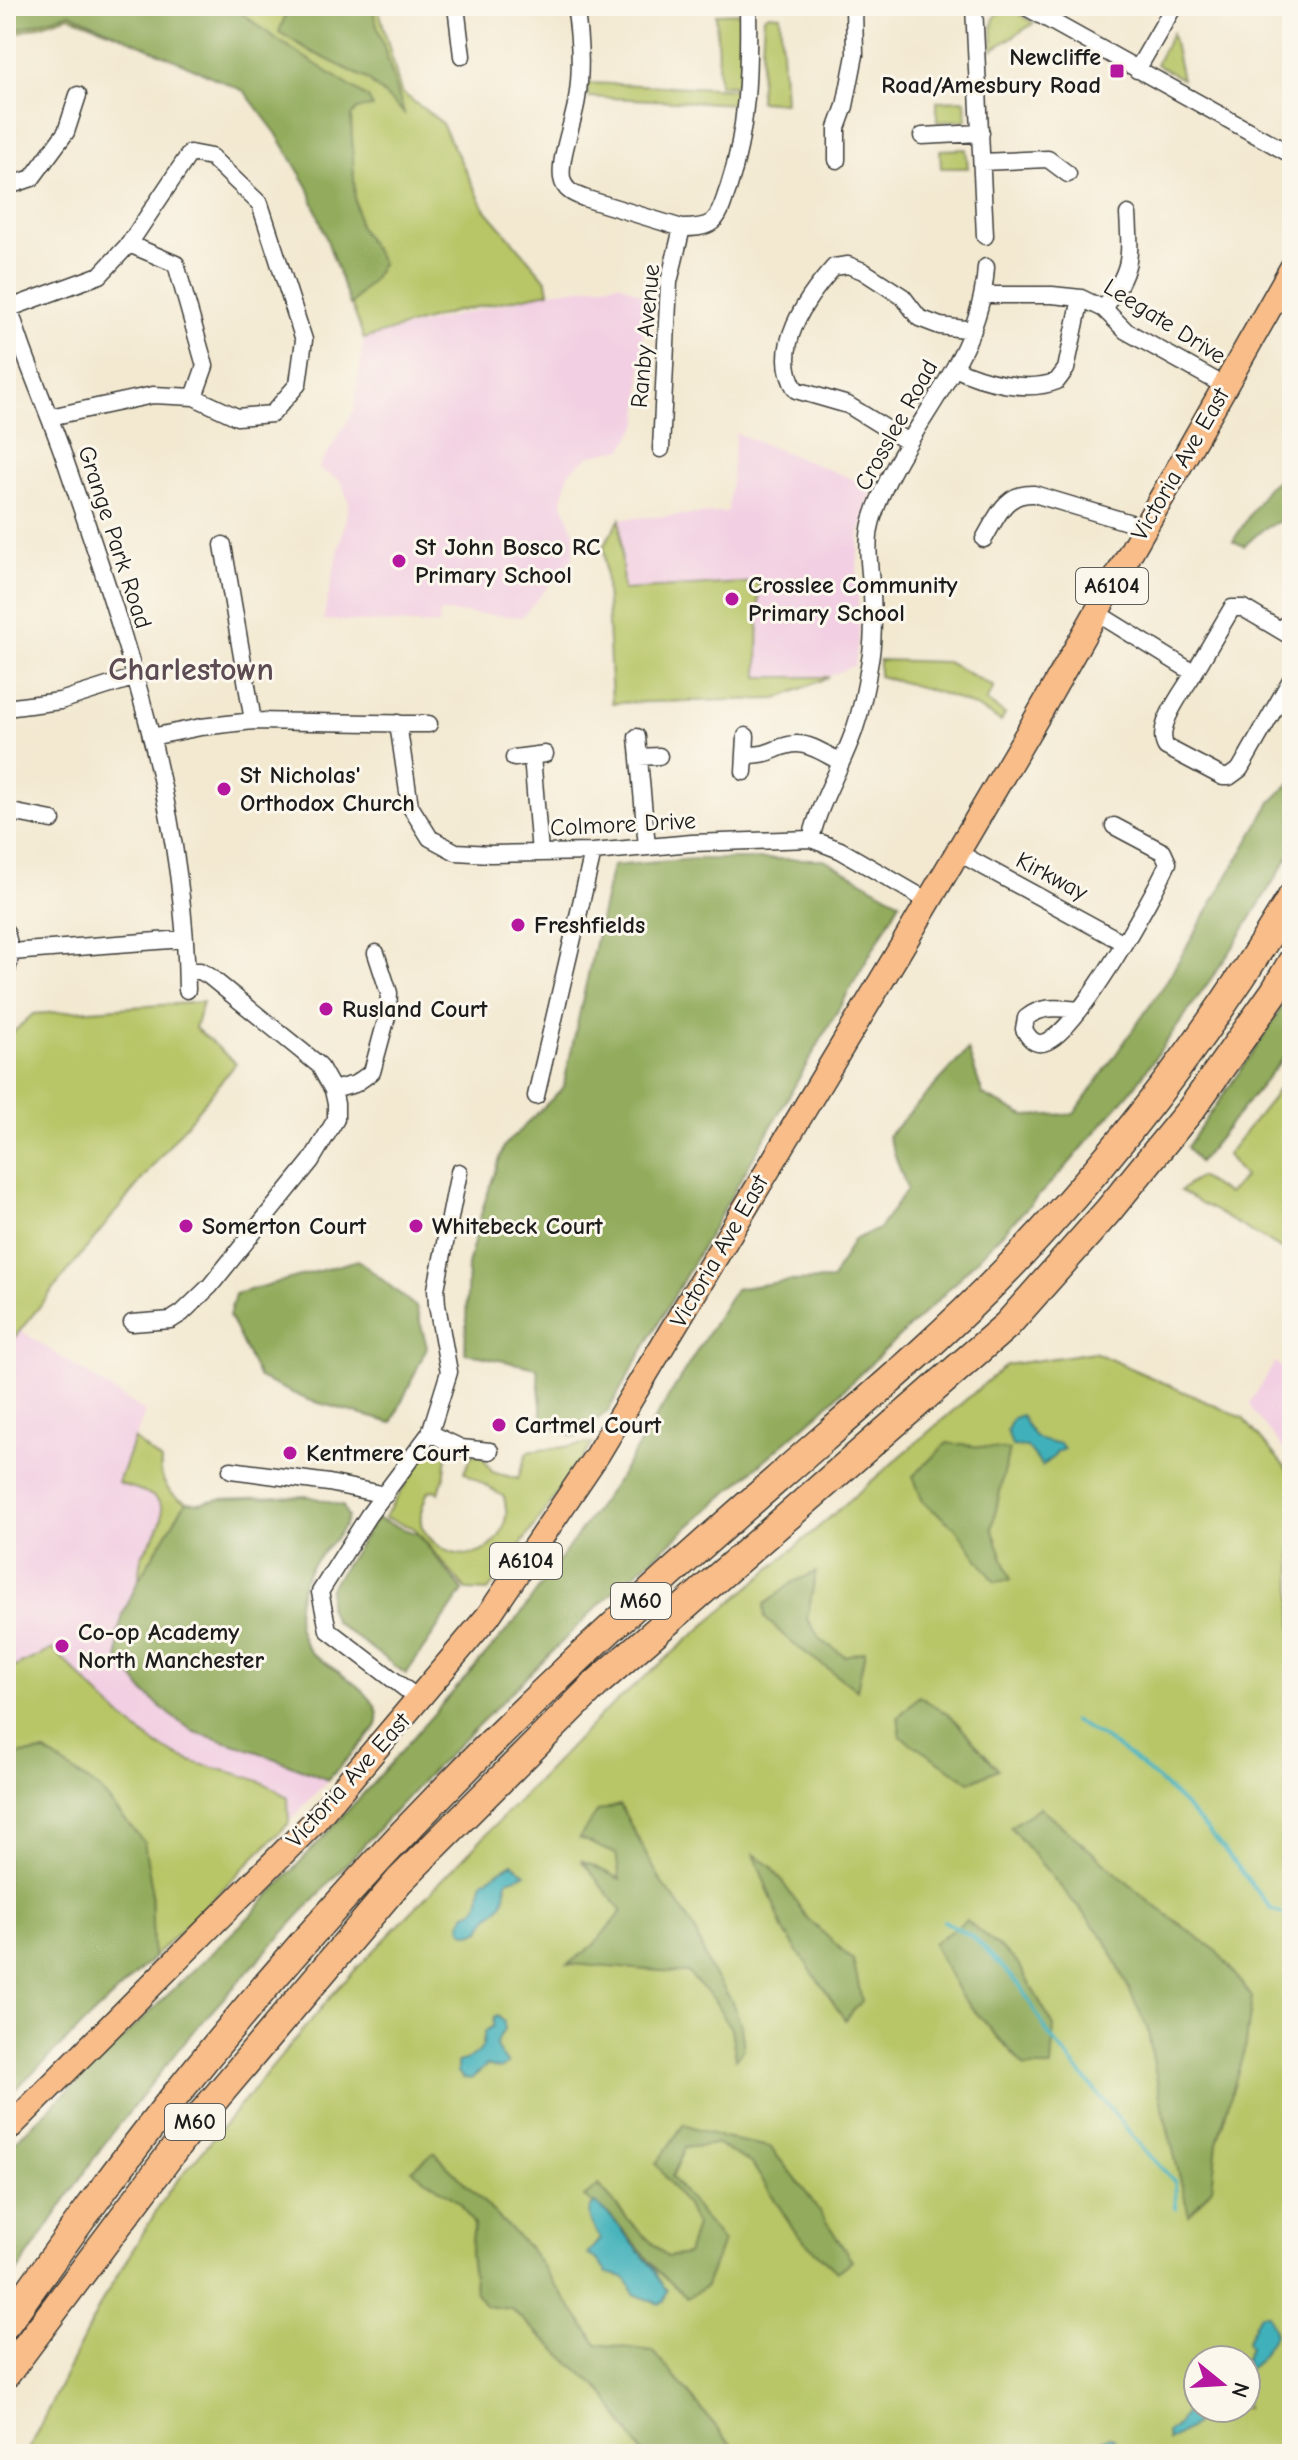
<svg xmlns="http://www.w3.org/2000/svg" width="1298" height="2460" font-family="'Comic Neue',sans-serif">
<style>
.built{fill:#f2cfe2}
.green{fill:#b8c668;stroke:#6a7142;stroke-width:2;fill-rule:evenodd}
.forest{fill:#92ab5c;stroke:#57643c;stroke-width:2}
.water{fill:#41b1ba;stroke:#2e666b;stroke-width:2}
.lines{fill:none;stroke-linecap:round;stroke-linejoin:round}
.stream{stroke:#41b1ba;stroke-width:4}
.minor-casing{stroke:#3c3b37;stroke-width:19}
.primary-casing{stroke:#3c3b37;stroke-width:27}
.motorway-casing{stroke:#3c3b37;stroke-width:31}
.minor{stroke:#fff;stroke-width:16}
.primary{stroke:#f8bd89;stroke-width:24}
.motorway{stroke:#f8bd89;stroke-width:28}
.poi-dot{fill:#b5179e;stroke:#fbf7ec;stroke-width:3}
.labels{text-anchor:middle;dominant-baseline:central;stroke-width:6;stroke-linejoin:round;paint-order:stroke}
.shield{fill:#fbf7ec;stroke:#5f5e5a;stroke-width:2}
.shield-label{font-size:22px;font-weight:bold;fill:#1c1c1c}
.poi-label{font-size:24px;font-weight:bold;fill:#1c1c1c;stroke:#fbf7ec;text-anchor:start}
.street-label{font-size:24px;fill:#1c1c1c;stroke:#fbf7ec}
.district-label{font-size:32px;font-weight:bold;fill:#5d4b53;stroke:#fbf7ec}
</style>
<rect width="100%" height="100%" fill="#fbf7ec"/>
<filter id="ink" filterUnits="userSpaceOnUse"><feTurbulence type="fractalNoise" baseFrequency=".0125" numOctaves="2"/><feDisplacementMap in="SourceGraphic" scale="16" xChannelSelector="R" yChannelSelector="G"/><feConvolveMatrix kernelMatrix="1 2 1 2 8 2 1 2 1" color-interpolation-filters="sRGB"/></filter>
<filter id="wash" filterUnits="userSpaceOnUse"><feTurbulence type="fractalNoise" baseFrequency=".006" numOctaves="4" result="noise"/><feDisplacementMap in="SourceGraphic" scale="32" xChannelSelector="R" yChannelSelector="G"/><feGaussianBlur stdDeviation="1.8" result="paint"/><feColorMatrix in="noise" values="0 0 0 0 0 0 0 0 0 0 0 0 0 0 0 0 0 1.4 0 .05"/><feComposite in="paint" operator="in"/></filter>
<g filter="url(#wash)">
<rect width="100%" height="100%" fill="#f3e9d1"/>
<path class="built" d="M 620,283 L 645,296 L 639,423 L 623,449 L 591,455 L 569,472 L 562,501 L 574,532 L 573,558 L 522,617 L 440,612 L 439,625 L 323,620 L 349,503 L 341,481 L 318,469 L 354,410 L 364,339 L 549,292 Z
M 736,433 L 873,487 L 860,532 L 857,566 L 859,632 L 855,665 L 777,699 L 612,703 L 604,545 L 620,519 L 728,512 Z
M 20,1330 L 145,1412 L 135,1439 L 161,1461 L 161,1478 L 170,1492 L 186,1502 L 158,1546 L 144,1692 L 171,1716 L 195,1732 L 258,1752 L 328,1780 L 259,1854 L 153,1958 L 151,1884 L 100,1790 L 46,1752 L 6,1755 L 6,1348 Z
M 1275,1362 L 1292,1377 L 1292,1459 L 1254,1413 L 1250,1403 Z"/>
<path class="green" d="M 6,6 L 378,6 L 401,92 L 441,122 L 485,209 L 547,281 L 549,292 L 453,312 L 364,339 L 309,185 L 262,106 L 235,79 L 69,16 L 6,37 Z
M 1004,9 L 1011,9 L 1034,23 L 992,50 C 994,34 987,17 1004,9 Z
M 740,13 L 742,50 L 740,85 L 719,85 L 716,14 Z
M 769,14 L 780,15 L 785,103 L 759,101 L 764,17 Z
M 1172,33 L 1182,79 L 1156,64 Z
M 587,83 L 740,89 L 738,104 L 588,97 Z
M 965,100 L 966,120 L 937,122 L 937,101 Z
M 966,149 L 968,168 L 941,168 L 940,150 Z
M 620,519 L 623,590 L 759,582 L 758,677 L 829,677 L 777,699 L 612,703 L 604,545 Z
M 879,660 L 947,662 L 994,687 L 986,701 L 1005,714 L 1001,722 C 963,696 922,688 879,676 Z
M 203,1002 L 195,1028 L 236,1063 L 6,1348 L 6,1039 L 33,1014 Z
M 1292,1069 L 1292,1255 L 1180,1191 L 1199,1177 L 1228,1194 L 1244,1177 L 1227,1155 L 1272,1098 Z
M 1094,1352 L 1243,1418 L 1292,1475 L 1292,2428 L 1270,2454 L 26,2454 L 104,2297 L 168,2192 L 338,1988 L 601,1715 L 1006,1365 ZM 1198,2360 L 1246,2360 L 1246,2408 L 1198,2408 Z
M 134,1439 L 161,1461 C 159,1481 168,1494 186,1502 L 139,1579 C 139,1571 139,1561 143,1554 C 151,1539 175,1513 154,1497 C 144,1490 128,1487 118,1483 Z
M 433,1442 L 447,1455 L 445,1472 L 439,1493 L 435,1490 L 428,1491 C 424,1502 418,1515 422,1527 C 422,1529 428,1535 429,1537 C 455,1568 502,1557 506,1515 C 507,1509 505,1503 504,1497 L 464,1472 L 473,1454 L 483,1457 L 492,1472 L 518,1479 L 527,1452 L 593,1443 L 488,1591 L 466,1590 L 414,1528 L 384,1518 Z
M 53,1649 C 88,1683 126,1728 168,1751 C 209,1774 251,1768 288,1798 L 289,1823 L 153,1958 L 151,1884 L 100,1790 L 46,1752 L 6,1755 L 6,1671 Z"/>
<path class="forest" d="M 6,6 L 232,6 L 272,36 L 368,98 L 373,107 L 357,109 L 351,116 L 355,199 L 359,226 L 382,263 L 374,278 L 350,305 L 308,187 L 276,133 L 244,91 L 70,13 L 6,33 Z
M 289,6 L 374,6 L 374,15 L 404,113 L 367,79 L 312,52 L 279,32 Z
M 1292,469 L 1292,515 L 1262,530 L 1244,546 L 1233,541 L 1267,488 Z
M 1292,781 L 1292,851 L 1230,952 L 1135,1086 L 1066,1167 L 942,1296 L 821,1411 L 599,1605 L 425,1778 L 189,2036 L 101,2148 L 6,2288 L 6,2150 L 251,1915 L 374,1782 L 517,1619 L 620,1476 L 735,1289 L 786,1281 L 832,1280 L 853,1240 L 879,1229 L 907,1189 L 888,1136 L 968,1050 L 983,1095 L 1025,1116 L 1074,1114 L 1165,984 L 1271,802 Z
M 695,859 L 824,859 L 900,902 L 608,1411 L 575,1437 L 543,1423 L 537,1368 L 465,1353 L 468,1265 L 483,1207 L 504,1146 L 563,1088 L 612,866 Z
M 1292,989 L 1292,1047 L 1199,1163 L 1187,1147 L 1262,1039 Z
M 358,1260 L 416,1307 L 427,1347 L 392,1423 L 308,1400 L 259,1378 L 229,1316 L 235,1294 Z
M 947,1443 L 1009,1450 L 992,1528 L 1011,1580 L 995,1582 L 955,1528 L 923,1502 L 913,1476 Z
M 308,1496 L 343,1506 L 348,1517 C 342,1535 328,1545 316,1560 C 303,1575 295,1605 298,1624 C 299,1631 305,1647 310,1652 C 327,1667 388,1696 377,1725 C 373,1733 336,1770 328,1780 L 258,1752 L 195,1732 L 171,1716 L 144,1692 L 118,1658 L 118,1633 L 123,1614 L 139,1579 L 186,1502 L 199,1503 L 219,1499 Z
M 376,1519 L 418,1534 L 463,1591 L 406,1674 L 334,1621 L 328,1606 L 330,1588 Z
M 816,1572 L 807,1619 L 821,1640 L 845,1656 L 865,1651 L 857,1690 L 792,1643 L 765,1618 L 764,1605 L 793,1582 Z
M 919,1696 L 952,1717 L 998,1769 L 970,1782 L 901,1737 L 898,1717 Z
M 46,1752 L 100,1790 L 144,1842 L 151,1884 L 153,1958 L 6,2098 L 6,1755 Z
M 620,1805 L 663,1885 L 676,1900 L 695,1931 L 709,1967 L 731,2000 L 741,2025 L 744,2049 L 736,2059 L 731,2029 L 713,1998 L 688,1973 L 568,1964 L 593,1946 L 622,1911 L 581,1860 L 620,1879 L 616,1854 L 579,1838 L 598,1811 Z
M 1040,1807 L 1151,1903 L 1218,1952 L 1252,1997 L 1246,2044 L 1217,2143 L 1212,2188 L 1189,2215 L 1160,2097 L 1147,2027 L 1105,1939 L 1010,1827 Z
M 754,1854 L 772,1867 L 808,1919 L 853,1960 L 862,2001 L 845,2020 L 784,1931 Z
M 966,1920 L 1017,1962 L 1054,2026 L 1051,2067 L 1025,2067 L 960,1995 L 933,1944 Z
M 684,2124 L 724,2138 L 770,2147 L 807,2193 L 852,2260 L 837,2272 L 796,2233 L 752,2164 L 716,2144 L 685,2148 L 672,2177 L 723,2242 L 706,2286 L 687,2298 L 658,2271 L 610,2215 L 584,2197 L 599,2185 L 633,2225 L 667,2257 L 687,2254 L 696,2225 L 685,2204 L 656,2164 Z
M 434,2152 L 529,2248 L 597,2344 L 653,2351 L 739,2454 L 643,2454 L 604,2393 L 511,2309 L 486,2306 L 475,2291 L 470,2255 L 474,2225 L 460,2203 L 412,2170 Z"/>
<path class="water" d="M 1022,1415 C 1029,1434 1038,1444 1060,1443 L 1064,1449 L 1056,1452 L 1054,1457 L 1042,1466 L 1027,1447 L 1012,1446 L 1007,1430 L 1013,1418 Z
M 513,1863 L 526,1874 L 507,1880 C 504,1889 508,1897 501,1905 C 493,1916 488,1913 481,1930 C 473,1934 468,1935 462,1929 L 461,1923 L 466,1913 C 485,1907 478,1895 483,1881 Z
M 498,2016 L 504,2022 L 504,2029 L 496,2043 L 497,2049 L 508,2064 L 499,2069 L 487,2065 L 471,2079 L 463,2078 L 458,2072 L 458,2062 C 476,2057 485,2052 484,2032 L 493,2026 L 494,2018 Z
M 595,2203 C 618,2219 631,2245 650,2264 C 657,2270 659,2283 667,2290 L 664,2301 L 659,2304 L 634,2294 C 623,2276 631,2278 607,2273 L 597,2260 L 587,2254 L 600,2239 C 594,2227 582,2213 595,2203 Z
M 1260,2314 L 1268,2314 L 1275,2334 L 1258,2361 L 1246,2371 L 1246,2360 L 1244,2360 L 1250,2348 L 1247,2341 Z
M 1198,2394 C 1198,2405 1194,2413 1195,2425 L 1168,2441 L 1167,2433 L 1178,2424 Z
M 1110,2437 L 1115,2439 L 1115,2443 L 1112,2446 L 1109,2454 L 1075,2454 L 1075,2445 L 1080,2441 L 1092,2446 Z"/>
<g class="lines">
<path class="stream" d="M 1073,1721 C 1157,1762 1215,1837 1271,1909 L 1286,1915 L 1292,1930
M 944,1921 L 973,1937 L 1019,1984 L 1049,2035 L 1146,2152 L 1175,2182 L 1176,2209"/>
</g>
</g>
<g filter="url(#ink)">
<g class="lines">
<g class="minor-casing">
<path id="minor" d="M 456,6 L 462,56
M 575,6 C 580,37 582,68 577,99 C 574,121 559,158 562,178 C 564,190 573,194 584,198 L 682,228 C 692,228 704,228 712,222 C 721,215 724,199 728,189 C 748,130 749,68 748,6
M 974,6 L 985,236
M 1024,6 L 1292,155
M 1137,70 L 1174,6
M 922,136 L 981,133
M 837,160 L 837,128 L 845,106 L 855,55 L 854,6
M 982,162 L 1048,159 L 1068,174
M 6,187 L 32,178 L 66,132 L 78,95
M 129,244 L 176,264 L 205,366 L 194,397
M 6,293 C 18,346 45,402 63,454 C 122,627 185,805 187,990
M 984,295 L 1052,295 L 1081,298 L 1104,309 L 1126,331 L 1225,386
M 10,308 L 100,275 L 129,244 L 190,153 L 211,157 L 260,204 L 304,340 L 298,384 L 272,414 L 237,417 L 194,397 L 153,395 L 50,417
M 1104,309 C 1131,269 1131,262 1128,214
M 955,368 C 982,382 1028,393 1057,381 L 1066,369 L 1081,298
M 908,442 L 848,405 L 796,390 C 770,349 806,298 834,267 L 848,265 L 863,271 L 903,297 L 919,318 L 940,326 L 973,330
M 661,449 L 669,282 L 682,228
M 984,539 C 997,517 1005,492 1034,494 L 1144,527
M 223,545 L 253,721
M 1097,613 L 1194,673 L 1232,608 L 1243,608 L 1292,637
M 1282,631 L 1292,616
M 1194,673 C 1183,692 1154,727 1166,747 L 1223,777 L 1229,777 L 1240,769 L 1292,678
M 6,708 L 60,701 L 136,677
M 398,723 L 410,806 L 430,838 L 456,852 L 490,854 L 593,852 L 692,843 L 811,839 L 840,850 L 928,901
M 151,737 L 201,727 L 253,721 L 429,724
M 637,737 L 647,847
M 745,754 C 770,758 777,744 797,744 C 812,744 828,756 841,762
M 532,756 L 540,853
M 639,757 L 659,756
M 514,758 L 545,754
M 744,772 L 746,736
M 6,811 L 52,820
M 811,839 C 820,801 841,768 854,731 C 861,711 866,687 869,666 C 874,642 873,617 872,593 C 870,569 865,544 872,520 C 900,428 980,368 986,267
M 957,852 L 1124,943
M 6,932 L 11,952 L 6,975
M 11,952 L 184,939
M 1079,1010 C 1059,1008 1042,1005 1026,1018 L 1024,1029 C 1029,1039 1036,1047 1048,1041 C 1080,1026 1152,899 1168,863 L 1163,852 L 1114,826
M 333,1090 L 355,1084 L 372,1072 L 388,1013 L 389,993 L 376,953
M 536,1096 L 593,852
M 132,1323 L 171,1320 L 182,1313 L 210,1286 L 311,1161 L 336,1119 L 336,1104 L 333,1090 L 319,1065 L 209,976 L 200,971 L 187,971
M 430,1433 L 461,1448 L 490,1451
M 231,1470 L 329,1483 L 385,1495
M 420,1700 L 328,1630 L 320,1592 L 368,1516 L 430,1433 L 449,1372 L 437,1305 L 436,1289 L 459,1172"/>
</g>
<g class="primary-casing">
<path id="primary" d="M 6,2131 L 314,1822 L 488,1616 L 597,1455 L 907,938 L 1036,719 L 1292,268"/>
</g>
<g class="motorway-casing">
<path id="motorway" d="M 6,2324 C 59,2250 111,2176 167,2106 C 294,1946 432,1796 580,1657 C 644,1597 709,1538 775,1481 C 857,1409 942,1338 1017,1259 C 1123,1147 1213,1028 1292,897
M 6,2374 L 191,2127 L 399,1881 L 597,1683 L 1007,1325 L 1108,1211 L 1192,1108 L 1275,991 L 1292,962"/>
</g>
<use href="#minor" class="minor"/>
<use href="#primary" class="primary"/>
<use href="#motorway" class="motorway"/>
</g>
</g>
<g class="poi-dot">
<rect x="1109" y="63" width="16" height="16" rx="4"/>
<circle cx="399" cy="561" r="8"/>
<circle cx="732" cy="599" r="8"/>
<circle cx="224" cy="789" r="8"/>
<circle cx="518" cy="925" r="8"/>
<circle cx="326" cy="1009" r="8"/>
<circle cx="186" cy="1226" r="8"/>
<circle cx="416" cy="1226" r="8"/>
<circle cx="499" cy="1425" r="8"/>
<circle cx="290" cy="1453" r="8"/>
<circle cx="62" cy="1646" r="8"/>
</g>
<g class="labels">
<g class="shield">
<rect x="1076" y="568" width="72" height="36" rx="6"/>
<rect x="490" y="1543" width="72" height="36" rx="6"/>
<rect x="611" y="1583" width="60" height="36" rx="6"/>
<rect x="165" y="2104" width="60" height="36" rx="6"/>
</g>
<g class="shield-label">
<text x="1112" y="586">A6104</text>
<text x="526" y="1561">A6104</text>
<text x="641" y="1601">M60</text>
<text x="195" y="2122">M60</text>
</g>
<g class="poi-label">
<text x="1101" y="57" text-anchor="end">Newcliffe<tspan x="1101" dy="28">Road/Amesbury Road</tspan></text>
<text x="415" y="547">St John Bosco RC<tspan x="415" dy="28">Primary School</tspan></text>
<text x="748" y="585">Crosslee Community<tspan x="748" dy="28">Primary School</tspan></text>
<text x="240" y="775">St Nicholas'<tspan x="240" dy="28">Orthodox Church</tspan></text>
<text x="534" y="925">Freshfields</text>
<text x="342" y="1009">Rusland Court</text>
<text x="202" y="1226">Somerton Court</text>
<text x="432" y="1226">Whitebeck Court</text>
<text x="515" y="1425">Cartmel Court</text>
<text x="306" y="1453">Kentmere Court</text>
<text x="78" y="1632">Co-op Academy<tspan x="78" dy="28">North Manchester</tspan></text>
</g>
<g class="street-label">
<text transform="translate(1165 321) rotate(32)">Leegate Drive</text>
<text transform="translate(645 336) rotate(-85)">Ranby Avenue</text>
<text transform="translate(896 425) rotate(-61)">Crosslee Road</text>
<text transform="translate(1180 464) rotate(-60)">Victoria Ave East</text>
<text transform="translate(115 537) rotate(72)">Grange Park Road</text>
<text transform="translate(623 824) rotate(-3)">Colmore Drive</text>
<text transform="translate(1052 876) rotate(28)">Kirkway</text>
<text transform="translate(719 1251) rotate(-60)">Victoria Ave East</text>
<text transform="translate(348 1780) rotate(-48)">Victoria Ave East</text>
</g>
<g class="district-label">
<text x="191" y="669">Charlestown</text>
</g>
</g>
<rect width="1298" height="2460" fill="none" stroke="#fbf7ec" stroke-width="32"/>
<g transform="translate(1222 2384) rotate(108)"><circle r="38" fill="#fbf7ec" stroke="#a29f99" stroke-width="2"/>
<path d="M0-6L14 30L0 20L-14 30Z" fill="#b5179e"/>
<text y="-12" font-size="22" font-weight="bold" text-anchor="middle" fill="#1c1c1c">N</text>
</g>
</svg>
